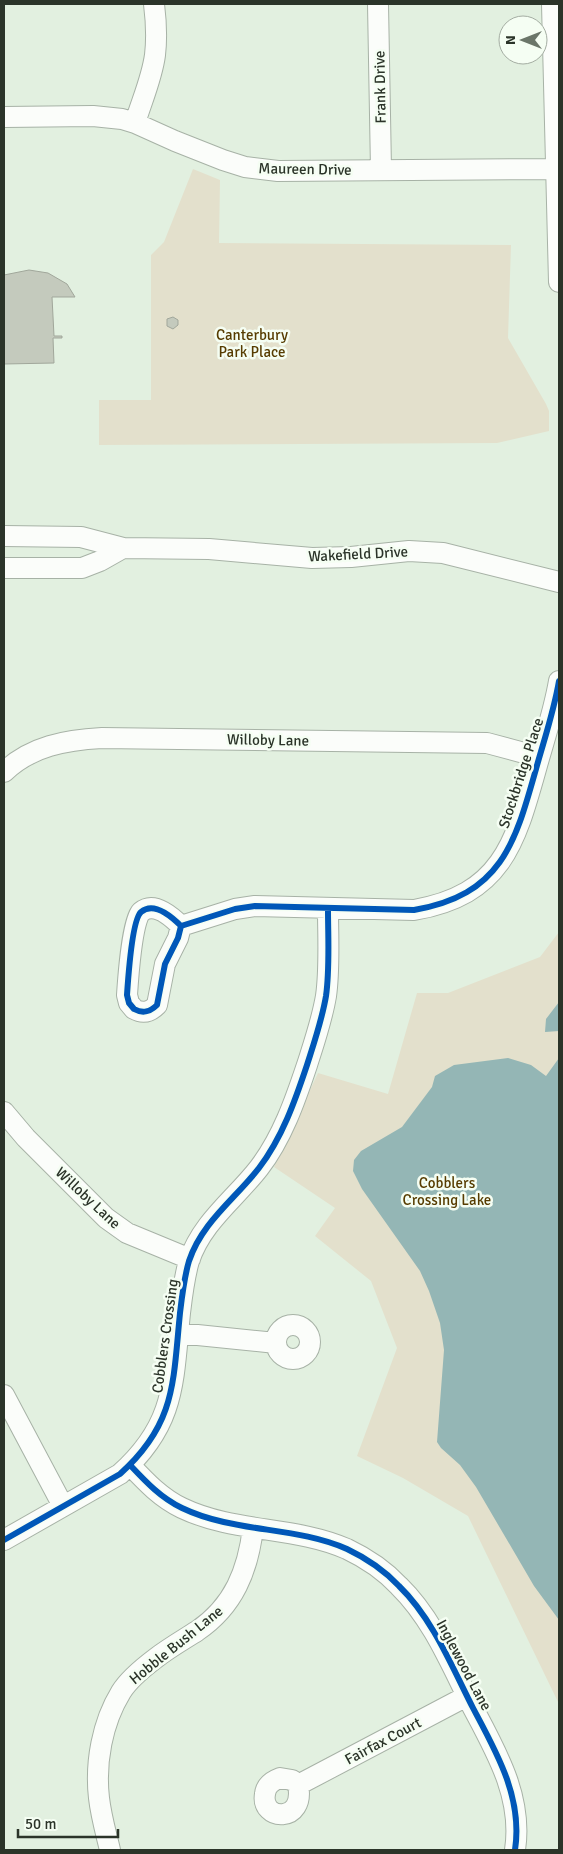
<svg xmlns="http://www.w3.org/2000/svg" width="563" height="1854" font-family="Signika,sans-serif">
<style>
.green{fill:#e3e0cc}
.water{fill:#94b6b5}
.building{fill:#c4cabd;stroke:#a1a79b}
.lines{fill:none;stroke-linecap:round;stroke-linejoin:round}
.minor-casing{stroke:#a7b2a6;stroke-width:22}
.minor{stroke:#fbfdfa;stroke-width:20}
.cycleway-casing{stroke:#f5fef3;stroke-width:9}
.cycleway{stroke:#0057b8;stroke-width:6}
.labels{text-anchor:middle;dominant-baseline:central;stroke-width:5;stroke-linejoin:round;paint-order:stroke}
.street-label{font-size:15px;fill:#2b3429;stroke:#f5fef3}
.park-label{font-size:15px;fill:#573c01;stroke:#f5fef3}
</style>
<rect width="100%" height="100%" fill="#e2f0e0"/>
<path class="green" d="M 193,169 L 220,180 L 219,243 L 511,245 L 508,338 L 546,404 L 549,411 L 549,431 L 497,443 L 99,445 L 99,400 L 151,400 L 151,255 L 164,242 Z
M 559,932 L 559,1704 L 468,1516 L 403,1478 L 357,1456 L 397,1348 L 371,1281 L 315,1236 L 335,1208 L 274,1167 L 318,1073 L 388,1094 L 417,993 L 448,993 L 540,957 Z"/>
<path class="water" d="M 559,1002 L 559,1031 L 545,1032 L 546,1019 Z
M 508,1058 L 531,1065 L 546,1076 L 559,1058 L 559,1620 L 534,1586 L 476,1487 L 460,1465 L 441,1448 L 437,1442 L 444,1350 L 440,1323 L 429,1291 L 420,1271 L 362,1189 L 353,1171 L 354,1160 L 361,1151 L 402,1127 L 432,1087 L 435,1076 L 454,1065 Z"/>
<path class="building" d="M 29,270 L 48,273 L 67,284 L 75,297 L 52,297 L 54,336 L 62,336 L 62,338 L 53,338 L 54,363 L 4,364 L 4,275 Z
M 173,317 L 178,320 L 178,325 L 173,329 L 167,326 L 167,319 Z"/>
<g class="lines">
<g class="minor-casing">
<path id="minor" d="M 378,4 L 381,170
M 552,4 L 559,282
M 4,117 L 93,116 L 122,119 L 135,123 L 175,141 L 223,160 L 245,167 L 278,171 L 556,169
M 135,123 C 142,100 152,78 155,55 C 157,38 156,20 154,4
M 4,536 L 81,537 L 123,548 L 209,549 L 312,558 L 351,557 L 409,551 L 443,553 L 559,582
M 4,568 L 82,568 L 100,561 L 123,548
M 4,772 C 31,746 66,740 102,738 L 487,743 L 539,757
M 181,926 C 172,917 154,901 141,912 C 132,920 128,980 127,995 L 129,1003 L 134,1009 C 143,1014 150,1012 157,1005 L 165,964 L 178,938 L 181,926 L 235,909 L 255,906 L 414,910 C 501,895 515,844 536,769 C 544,740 554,711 559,681
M 4,1112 L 26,1138 L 106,1218 L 127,1233 L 190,1259
M276 1342a17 17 0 1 1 34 0a17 17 0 1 1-34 0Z
M 178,1333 L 276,1343
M 4,1395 L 63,1506
M 130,1465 C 146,1482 161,1498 182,1508 C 234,1533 295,1526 347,1549 C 366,1558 385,1571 399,1586 C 433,1619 452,1667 473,1708 C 497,1753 523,1798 515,1850
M 4,1540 L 120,1474 C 176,1424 173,1382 180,1313 C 182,1296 184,1278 189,1261 C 202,1222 235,1199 259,1168 C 282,1138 295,1101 307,1065 C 314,1043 322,1020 326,996 C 330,968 328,937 328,909
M 280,1778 L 292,1780 L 298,1785 C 306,1824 260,1821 265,1794 C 266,1785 272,1781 280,1778 Z
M 298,1785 L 467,1696
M 110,1850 C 106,1833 101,1816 99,1798 C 95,1763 102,1723 121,1692 C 129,1679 144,1667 156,1658 C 169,1648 183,1640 197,1631 C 234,1606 248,1570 253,1528"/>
</g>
<use href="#minor" class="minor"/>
<g class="cycleway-casing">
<path id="cycleway" d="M 181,926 C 172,917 154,901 141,912 C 132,920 128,980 127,995 L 129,1003 L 134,1009 C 143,1014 150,1012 157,1005 L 165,964 L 178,938 L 181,926 L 235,909 L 255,906 L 414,910 C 501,895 515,844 536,769 C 544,740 554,711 559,681
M 130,1465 C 146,1482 161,1498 182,1508 C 234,1533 295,1526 347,1549 C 366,1558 385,1571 399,1586 C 433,1619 452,1667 473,1708 C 497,1753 523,1798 515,1850
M 4,1540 L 120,1474 C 176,1424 173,1382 180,1313 C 182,1296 184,1278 189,1261 C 202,1222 235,1199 259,1168 C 282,1138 295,1101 307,1065 C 314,1043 322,1020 326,996 C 330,968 328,937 328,909"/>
</g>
<use href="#cycleway" class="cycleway"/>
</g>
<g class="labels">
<g class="street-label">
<text transform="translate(380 87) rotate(-91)">Frank Drive</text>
<text transform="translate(305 169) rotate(1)">Maureen Drive</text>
<text transform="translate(358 554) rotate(-3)">Wakefield Drive</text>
<text transform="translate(268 740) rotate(1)">Willoby Lane</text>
<text transform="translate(521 773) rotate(-72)">Stockbridge Place</text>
<text transform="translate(88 1198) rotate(43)">Willoby Lane</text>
<text transform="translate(165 1336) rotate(-82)">Cobblers Crossing</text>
<text transform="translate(176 1645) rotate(-39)">Hobble Bush Lane</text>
<text transform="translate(464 1665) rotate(62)">Inglewood Lane</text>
<text transform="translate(383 1741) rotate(-28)">Fairfax Court</text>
</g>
<g class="park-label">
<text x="252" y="335">Canterbury<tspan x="252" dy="17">Park Place</tspan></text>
<text x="447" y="1183">Cobblers<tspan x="447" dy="17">Crossing Lake</tspan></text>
</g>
</g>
<rect width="563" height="1854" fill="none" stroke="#2b3429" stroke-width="10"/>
<g transform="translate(523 40) rotate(270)"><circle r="24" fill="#f5fef3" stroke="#a4ada2"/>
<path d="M0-4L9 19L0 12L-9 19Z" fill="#6b7669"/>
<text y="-8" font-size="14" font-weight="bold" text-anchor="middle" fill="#2b3429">N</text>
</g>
<path d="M18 1829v8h100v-8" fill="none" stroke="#2b3429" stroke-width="2.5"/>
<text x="25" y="1829" font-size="15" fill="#2b3429" stroke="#f5fef3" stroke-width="4" paint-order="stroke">50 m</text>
</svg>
